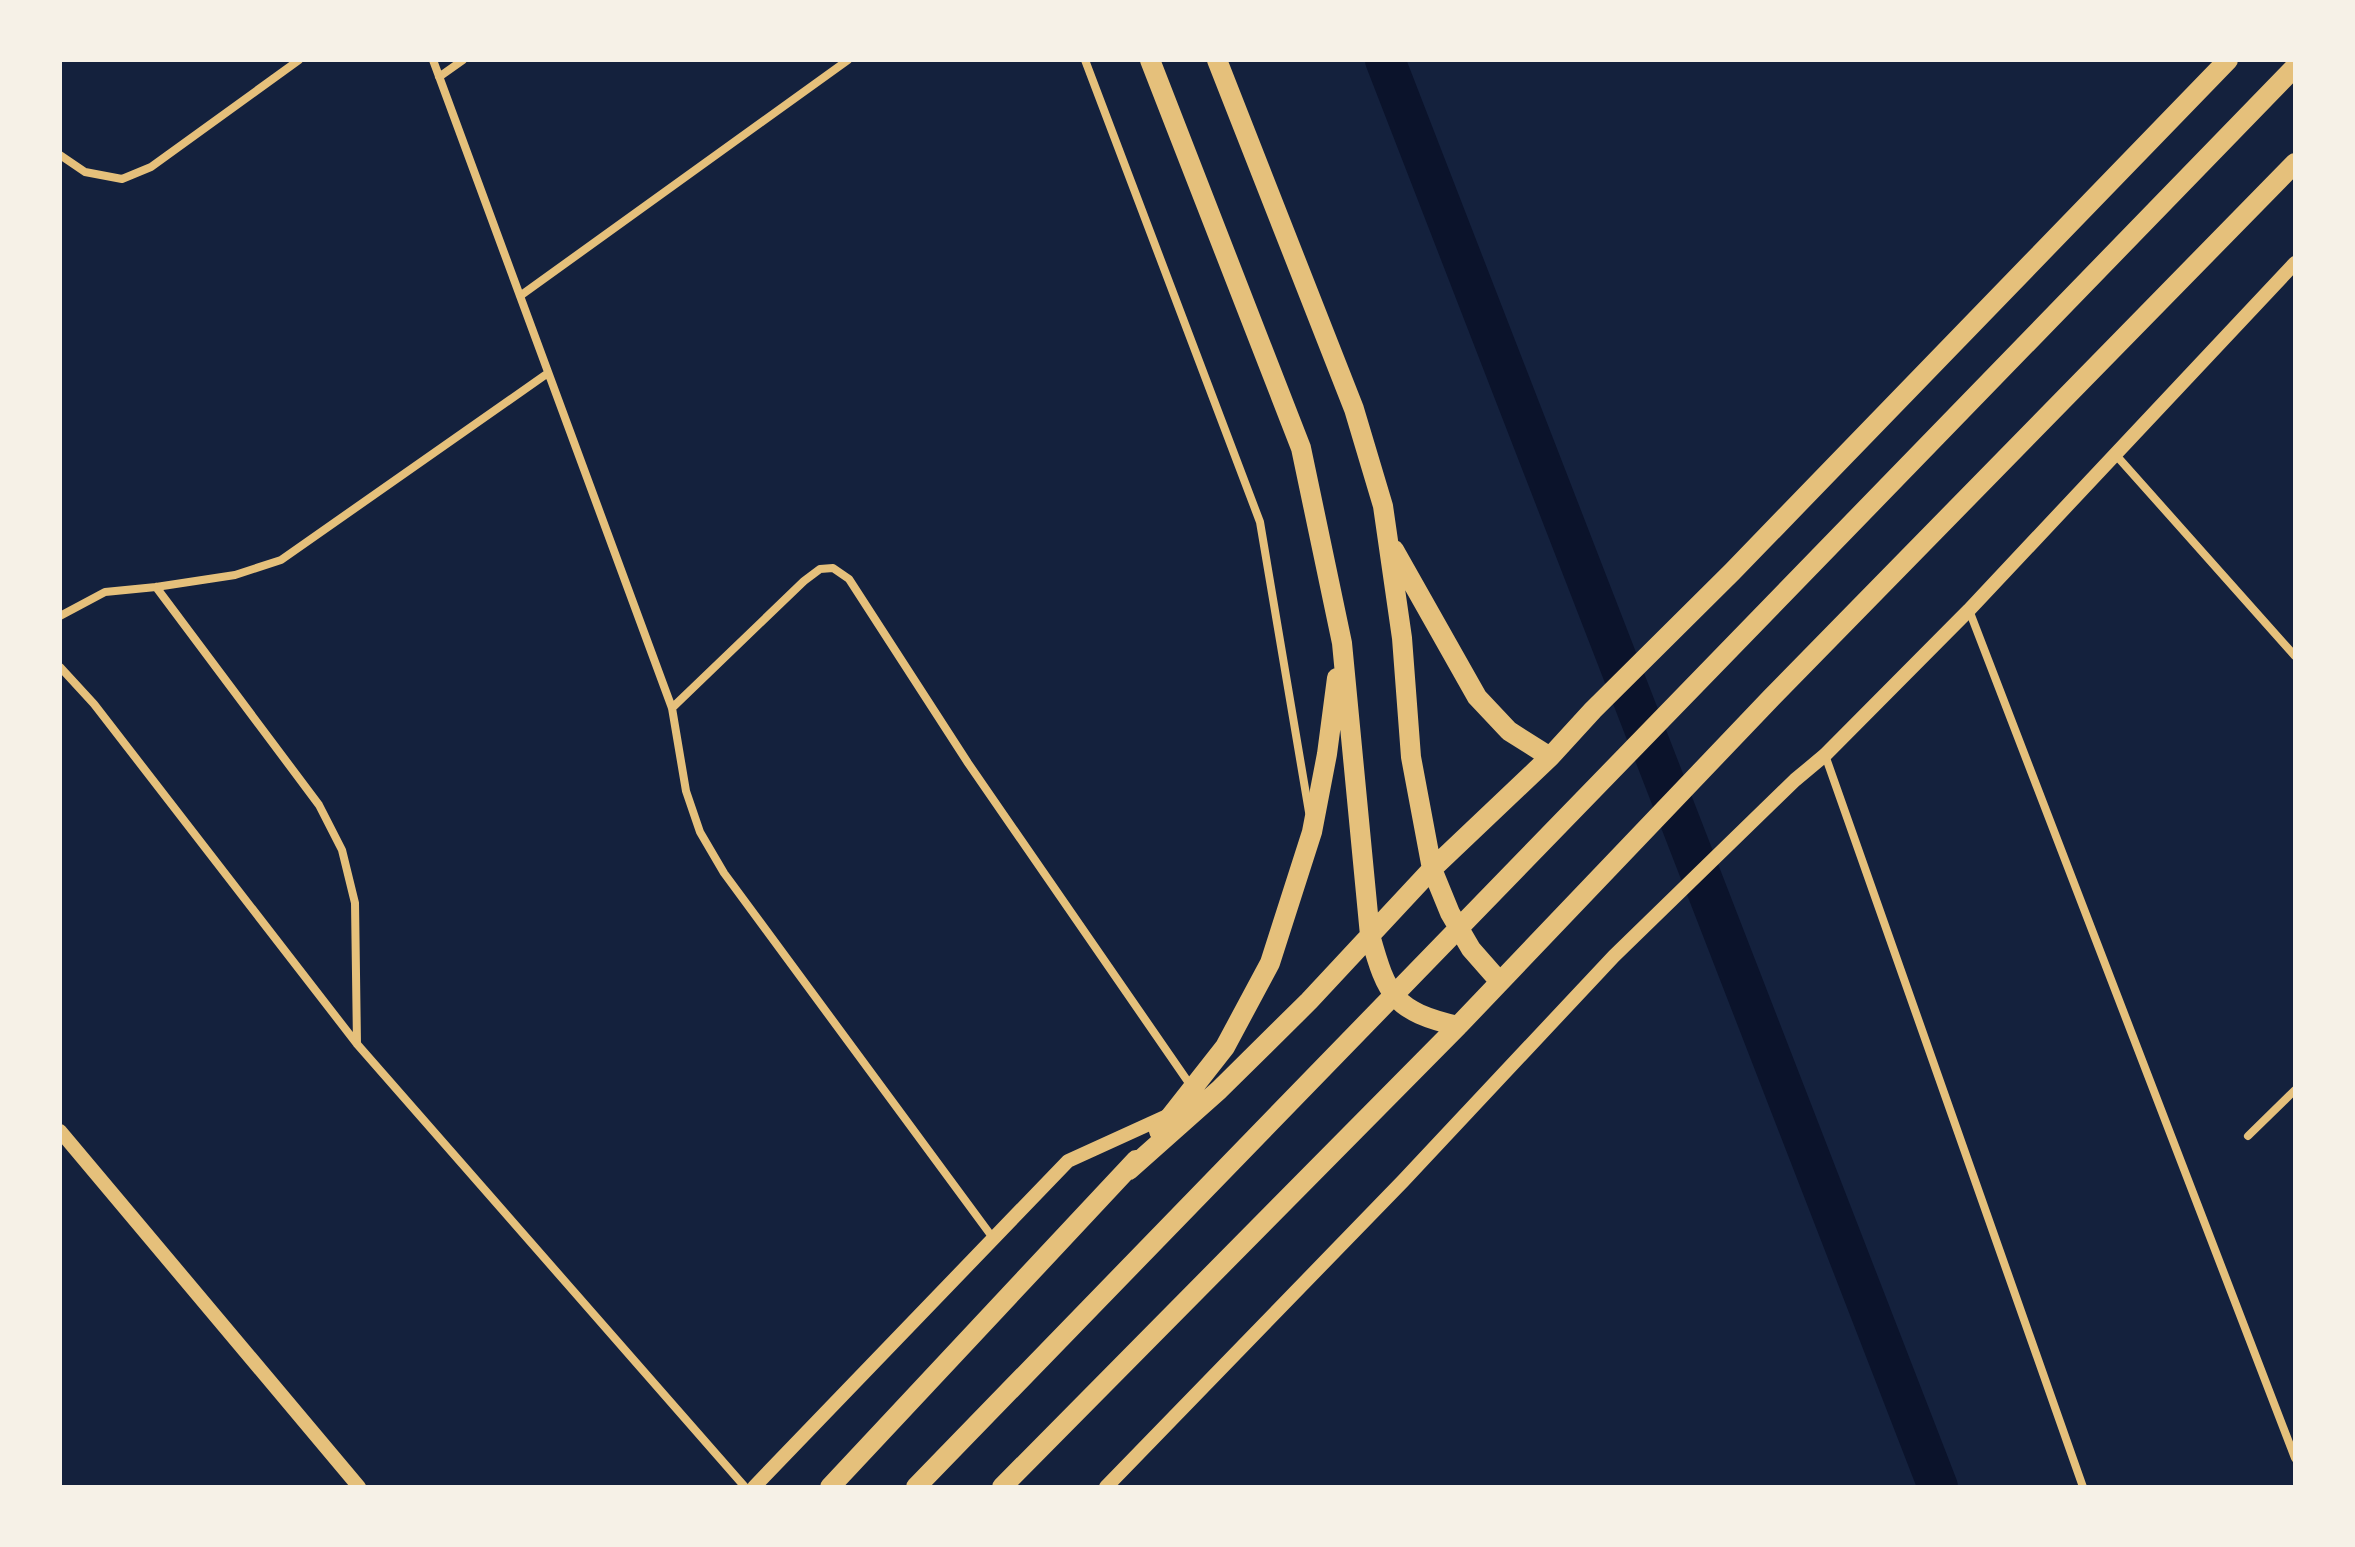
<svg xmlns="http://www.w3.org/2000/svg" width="2355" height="1547" font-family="'Libre Baskerville',serif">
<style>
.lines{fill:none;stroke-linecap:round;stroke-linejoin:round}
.canal{stroke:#0b132b;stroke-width:40}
.minor{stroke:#e5c07b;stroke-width:8}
.tertiary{stroke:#e5c07b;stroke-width:14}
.primary{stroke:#e5c07b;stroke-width:20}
</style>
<rect width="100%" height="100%" fill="#14213d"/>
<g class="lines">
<path class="canal" d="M 1385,60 L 1938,1487"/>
<path class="minor" d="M 433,60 L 672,708 L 686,791 L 700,832 L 724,873 L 993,1238
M 1085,60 L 1260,522 L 1309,812
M 439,77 L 463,60
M 60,155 L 85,172 L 122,179 L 151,167 L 299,60
M 520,296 L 848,60
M 2115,454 L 2295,656
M 156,587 L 319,805 L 342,850 L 355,903 L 357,1044
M 1969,610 L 2295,1458
M 60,616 L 105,592 L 156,587 L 235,575 L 281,560 L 548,373
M 60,667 L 94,704 L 357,1044 L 745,1487
M 672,708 L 804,581 L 820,569 L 833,568 L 849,579 L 968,763 L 1191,1086
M 1825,755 L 2083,1487
M 2248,1136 L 2295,1090"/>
<path class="tertiary" d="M 60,1131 L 359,1487
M 754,1487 L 1068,1161 L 1169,1115
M 1106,1487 L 1403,1181 L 1614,956 L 1795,780 L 1825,755 L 1969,610 L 2295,263"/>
<path class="primary" d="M 1150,60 L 1301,448 L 1342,643 L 1370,935 C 1387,996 1394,1011 1458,1026
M 1217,60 L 1354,409 L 1383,506 L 1402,638 L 1411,757 L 1432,869 L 1450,913 L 1471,949 L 1500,982
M 1394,550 L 1477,697 L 1509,731 L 1550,757
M 1159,1131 L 1225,1047 L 1270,963 L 1312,832 L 1327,754 L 1337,678
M 1129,1170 L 1219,1090 L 1309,1001 L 1432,869 L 1550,757 L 1593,710 L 1732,572 L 2228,60
M 830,1487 L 1136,1160
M 916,1487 L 2295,67
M 1002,1487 L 1458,1026 L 1772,697 L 2295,163"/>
</g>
<rect width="2355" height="1547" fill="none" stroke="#f6f1e7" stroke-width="124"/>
</svg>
